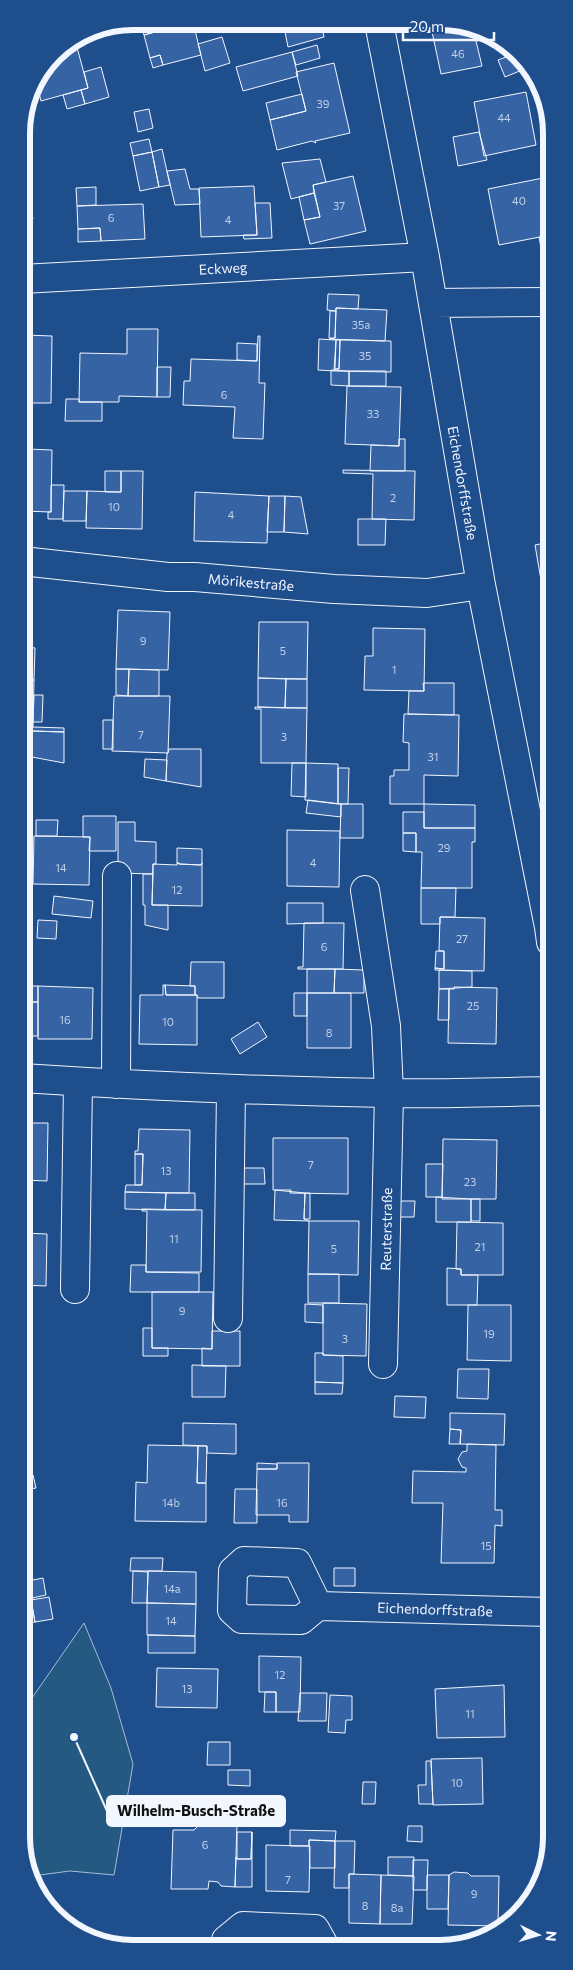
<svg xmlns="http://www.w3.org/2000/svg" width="573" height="1970" font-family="Commissioner,sans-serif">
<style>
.green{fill:#245a82;stroke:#a8bbd7}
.building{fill:#3563a3;stroke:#f2f6ff}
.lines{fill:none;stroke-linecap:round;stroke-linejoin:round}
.minor-casing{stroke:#f2f6ff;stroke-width:30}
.minor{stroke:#1f4e8c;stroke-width:28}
.labels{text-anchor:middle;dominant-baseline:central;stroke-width:4;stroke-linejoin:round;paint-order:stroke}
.number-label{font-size:11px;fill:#c3d1e8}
.street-label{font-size:14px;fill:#f2f6ff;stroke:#1f4e8c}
.rim{fill:none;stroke:#f2f6ff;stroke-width:6}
.leader{fill:none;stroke:#f2f6ff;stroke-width:2}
.callout-dot{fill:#f2f6ff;stroke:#1f4e8c;stroke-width:2}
.callout{fill:#f2f6ff;stroke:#f2f6ff;stroke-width:2}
.callout-label{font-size:15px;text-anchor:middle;font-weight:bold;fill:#111}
</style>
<rect width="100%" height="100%" fill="#1f4e8c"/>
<path class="green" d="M 84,1623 L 111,1688 L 133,1764 L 114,1875 L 70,1871 L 32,1876 L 23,1859 L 23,1711 Z"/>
<path class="building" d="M 140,21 L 192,22 L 144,35 Z
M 193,22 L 201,55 L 163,65 L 160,55 L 150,58 L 144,35 Z
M 267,22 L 283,22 L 284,26 L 267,30 Z
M 283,22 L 321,23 L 324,37 L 288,47 Z
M 448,23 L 462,23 L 490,38 L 476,41 L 482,66 L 441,74 L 431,27 Z
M 222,37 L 230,63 L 205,71 L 198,44 Z
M 75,40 L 88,88 L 41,101 L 36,81 L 54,54 Z
M 317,45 L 320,58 L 296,65 L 292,52 Z
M 292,52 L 298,76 L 243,91 L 236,67 Z
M 517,53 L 527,68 L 505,77 L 498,60 Z
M 160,55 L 163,65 L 153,68 L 150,58 Z
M 334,63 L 350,133 L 315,141 L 316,143 L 312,141 L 277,150 L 270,120 L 306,111 L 296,72 Z
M 101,67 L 109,97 L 85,104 L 81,90 L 88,88 L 84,72 Z
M 81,90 L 85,104 L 67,109 L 63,95 Z
M 526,92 L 536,145 L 484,156 L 474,102 Z
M 302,94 L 306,111 L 270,120 L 266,103 Z
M 149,109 L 153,128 L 138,132 L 134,112 Z
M 479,132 L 487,160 L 458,166 L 453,137 Z
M 149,139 L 152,152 L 133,156 L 130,143 Z
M 162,149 L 170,185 L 159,187 L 152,152 Z
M 152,152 L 159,187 L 140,191 L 133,156 Z
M 320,159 L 326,182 L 313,185 L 314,193 L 291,199 L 282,163 Z
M 185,169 L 190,189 L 199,189 L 200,204 L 175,205 L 167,171 Z
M 353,176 L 366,231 L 310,244 L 304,220 L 320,217 L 313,185 Z
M 543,178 L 550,212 L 550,235 L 499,245 L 488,189 Z
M 22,184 L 26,184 L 33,219 L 22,221 Z
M 254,186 L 257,235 L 201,237 L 199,188 Z
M 96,187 L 96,205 L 77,206 L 76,188 Z
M 314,193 L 320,217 L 304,220 L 299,197 Z
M 255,203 L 270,203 L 272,238 L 244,239 L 243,235 L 257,235 Z
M 143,204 L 145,239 L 101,241 L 100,228 L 78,229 L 77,206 Z
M 100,228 L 101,241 L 78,242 L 78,229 Z
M 550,235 L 550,251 L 542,253 L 539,237 Z
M 328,294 L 359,295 L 358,309 L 336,308 L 336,311 L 327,310 Z
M 336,308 L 387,310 L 385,341 L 329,339 L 335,338 Z
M 330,311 L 336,311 L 335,338 L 329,338 Z
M 127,329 L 158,329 L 157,397 L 119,396 L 119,402 L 79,402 L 80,353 L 127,354 Z
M 25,335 L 52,336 L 51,403 L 29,403 L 29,401 L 22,400 L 22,364 L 25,364 Z
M 258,336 L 260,336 L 259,383 L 265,383 L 263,439 L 233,438 L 235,407 L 183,405 L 184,381 L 190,381 L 191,359 L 257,361 Z
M 319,339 L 336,340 L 334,371 L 318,370 Z
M 336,340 L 340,340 L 339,369 L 335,369 Z
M 340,340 L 391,341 L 391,372 L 334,371 L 335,369 L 339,369 Z
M 237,343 L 257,344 L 257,361 L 237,360 Z
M 157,367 L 171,367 L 170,397 L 157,397 Z
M 331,370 L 349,371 L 349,386 L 331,385 Z
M 349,371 L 386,371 L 386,386 L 349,386 Z
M 347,386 L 401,387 L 399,446 L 345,444 Z
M 66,399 L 79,399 L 79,402 L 102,402 L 102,421 L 65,421 Z
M 399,439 L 405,439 L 405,471 L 370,471 L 371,445 L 399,446 Z
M 26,449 L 52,450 L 51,512 L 22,511 L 22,466 L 26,466 Z
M 550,466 L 550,484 L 548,484 L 544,467 Z
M 343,470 L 415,471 L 414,520 L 372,519 L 373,474 L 343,473 Z
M 105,471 L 121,471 L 121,492 L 105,492 Z
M 121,471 L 143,471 L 142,529 L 86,528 L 87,491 L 121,492 Z
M 51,485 L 64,485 L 63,519 L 48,519 L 48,512 L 51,512 Z
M 64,491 L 87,491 L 86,521 L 63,521 Z
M 195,492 L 269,496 L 267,543 L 194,541 Z
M 269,496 L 285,496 L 284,532 L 267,532 Z
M 285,496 L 301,497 L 308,534 L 284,532 Z
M 358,519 L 386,519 L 385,545 L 358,545 Z
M 550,542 L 550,614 L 547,615 L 535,545 Z
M 22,597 L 31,598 L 29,662 L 22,662 Z
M 118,610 L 170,612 L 168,670 L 116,669 Z
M 259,622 L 308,622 L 307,679 L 258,678 Z
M 373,628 L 425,629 L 424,691 L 364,690 L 365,656 L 373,656 Z
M 29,647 L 35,648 L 34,680 L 29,680 Z
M 22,662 L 29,662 L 29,680 L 22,680 Z
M 116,669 L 129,669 L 128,696 L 116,695 Z
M 129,669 L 159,670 L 159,696 L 128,696 Z
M 258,678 L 286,679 L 285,708 L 258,707 Z
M 286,679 L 307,679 L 307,708 L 285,708 Z
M 22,680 L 34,680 L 33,727 L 22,726 Z
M 423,683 L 454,683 L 454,715 L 408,714 L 409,691 L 424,691 Z
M 34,695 L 43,695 L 42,722 L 33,722 Z
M 114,696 L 170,696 L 168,753 L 112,751 Z
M 255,707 L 307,708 L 306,763 L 261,763 L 261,709 L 255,709 Z
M 404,714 L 459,715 L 458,776 L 424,775 L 424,804 L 390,804 L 390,776 L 394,776 L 394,770 L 409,770 L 409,743 L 403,742 Z
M 103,720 L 113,720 L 113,749 L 103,749 Z
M 22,726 L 33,727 L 64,728 L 64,732 L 32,731 L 32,757 L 22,755 Z
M 32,731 L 64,732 L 64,763 L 32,757 Z
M 169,749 L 201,749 L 201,787 L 166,781 L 167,753 L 168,753 Z
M 145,759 L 167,760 L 166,781 L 144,777 Z
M 292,763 L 306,763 L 306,797 L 291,796 Z
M 306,763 L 338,764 L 338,804 L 305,800 Z
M 338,768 L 349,768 L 348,804 L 338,804 Z
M 308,800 L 341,804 L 341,817 L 306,813 Z
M 341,804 L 363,804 L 363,838 L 340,838 Z
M 424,804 L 475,805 L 475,828 L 424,828 Z
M 403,812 L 424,812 L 424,828 L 475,828 L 475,842 L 472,842 L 472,888 L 421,888 L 422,852 L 416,852 L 416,833 L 403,833 Z
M 83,816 L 116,816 L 116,851 L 89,851 L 90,837 L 83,837 Z
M 36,820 L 58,820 L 57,836 L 36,836 Z
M 118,822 L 135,822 L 135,841 L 156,842 L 156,864 L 153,864 L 153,874 L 118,873 Z
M 287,830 L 340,831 L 339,887 L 287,886 Z
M 403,833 L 416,833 L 416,852 L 403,851 Z
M 34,836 L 90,837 L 89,885 L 33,884 Z
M 177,848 L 202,849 L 202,863 L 201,865 L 179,864 L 179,863 L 177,863 Z
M 177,863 L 179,863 L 179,864 L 201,865 L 202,863 L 202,906 L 152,905 L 153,864 L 177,865 Z
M 143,874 L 153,874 L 152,905 L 168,905 L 168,930 L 145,925 L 145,905 L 143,905 Z
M 421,888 L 456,888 L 455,917 L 440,917 L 440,924 L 421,924 Z
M 54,896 L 93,901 L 91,918 L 52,914 Z
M 287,903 L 323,903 L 323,923 L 287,924 Z
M 440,917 L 485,918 L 484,971 L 435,970 L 435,968 L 444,969 L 444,951 L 439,951 Z
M 38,920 L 57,921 L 56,939 L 37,938 Z
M 304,923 L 344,923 L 343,969 L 298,969 L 298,967 L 303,967 Z
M 436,951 L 444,951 L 444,969 L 435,968 Z
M 191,962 L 224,962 L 224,998 L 198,998 L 197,995 L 195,995 L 195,986 L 190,986 Z
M 307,969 L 335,969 L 334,993 L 307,993 Z
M 335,969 L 364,970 L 364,993 L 334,993 Z
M 439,970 L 472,971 L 472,987 L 439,989 Z
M 163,985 L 165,985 L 166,995 L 197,995 L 197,1045 L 139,1044 L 140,995 L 163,995 Z
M 165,985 L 195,986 L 195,995 L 166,995 Z
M 22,986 L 38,986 L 38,1002 L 24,1002 L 22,1008 Z
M 38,986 L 93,988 L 92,1039 L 38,1039 Z
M 454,987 L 497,988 L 496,1044 L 448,1043 L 449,989 L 454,989 Z
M 439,989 L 449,989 L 449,1020 L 438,1020 Z
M 294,993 L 307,993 L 307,1016 L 294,1016 Z
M 307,993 L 351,993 L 351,1048 L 307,1048 Z
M 24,1002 L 38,1002 L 38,1036 L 22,1036 Z
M 258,1022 L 267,1037 L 240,1054 L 231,1039 Z
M 23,1123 L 48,1123 L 47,1181 L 23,1180 Z
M 139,1129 L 190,1130 L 189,1193 L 125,1192 L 126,1185 L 142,1185 L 143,1154 L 135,1154 L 135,1151 L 138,1151 Z
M 273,1138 L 348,1138 L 348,1194 L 290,1193 L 291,1190 L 273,1190 Z
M 443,1139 L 497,1140 L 496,1199 L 442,1199 Z
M 135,1154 L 143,1154 L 142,1185 L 135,1185 Z
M 426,1164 L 443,1164 L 442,1197 L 426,1197 Z
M 242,1168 L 264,1168 L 265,1184 L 242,1184 Z
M 275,1190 L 305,1193 L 304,1219 L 309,1221 L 274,1220 Z
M 125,1192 L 166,1193 L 165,1210 L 125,1209 Z
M 166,1193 L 195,1193 L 195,1210 L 165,1210 Z
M 305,1193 L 310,1193 L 310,1219 L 304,1219 Z
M 436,1197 L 471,1199 L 471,1222 L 436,1222 Z
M 471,1199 L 480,1199 L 480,1221 L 471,1221 Z
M 398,1201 L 415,1201 L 414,1217 L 398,1217 Z
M 142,1209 L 202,1210 L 201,1272 L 146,1272 L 147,1211 L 142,1211 Z
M 309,1221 L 359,1221 L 358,1275 L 308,1274 Z
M 457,1222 L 503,1223 L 503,1275 L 461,1275 L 461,1269 L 456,1269 Z
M 23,1233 L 47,1234 L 46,1286 L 23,1285 Z
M 131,1265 L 146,1265 L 146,1272 L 199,1273 L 199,1292 L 130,1292 Z
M 447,1268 L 461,1269 L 461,1275 L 478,1275 L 477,1305 L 447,1305 Z
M 308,1274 L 339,1274 L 339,1303 L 308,1303 Z
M 152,1292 L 213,1292 L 212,1349 L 152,1348 Z
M 323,1303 L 367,1304 L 366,1356 L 323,1355 Z
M 305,1304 L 323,1305 L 323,1323 L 305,1322 Z
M 468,1305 L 511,1305 L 511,1361 L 467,1360 Z
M 143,1328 L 152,1328 L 152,1348 L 168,1348 L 168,1356 L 143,1356 Z
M 212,1331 L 240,1331 L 240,1366 L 202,1366 L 202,1348 L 212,1349 Z
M 315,1353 L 323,1353 L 323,1355 L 343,1356 L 343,1383 L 315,1382 Z
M 192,1365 L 226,1366 L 225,1397 L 192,1397 Z
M 458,1369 L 489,1369 L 488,1399 L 457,1398 Z
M 315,1382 L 343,1383 L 342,1394 L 315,1394 Z
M 395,1396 L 426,1397 L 425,1418 L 394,1417 Z
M 450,1413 L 505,1414 L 504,1445 L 460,1444 L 461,1430 L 450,1429 Z
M 183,1423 L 236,1424 L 236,1454 L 207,1453 L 207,1446 L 183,1445 Z
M 450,1429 L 461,1430 L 460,1444 L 449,1444 Z
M 467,1444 L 496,1445 L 495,1510 L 502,1510 L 502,1526 L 495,1525 L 494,1563 L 441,1563 L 443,1503 L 412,1503 L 413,1471 L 466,1472 L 466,1468 L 462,1467 L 458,1459 L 462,1452 L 467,1451 Z
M 148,1445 L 198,1446 L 197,1483 L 206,1483 L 206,1522 L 135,1521 L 136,1482 L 147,1483 Z
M 198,1446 L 207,1446 L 206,1483 L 197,1483 Z
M 257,1463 L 277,1464 L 277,1469 L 257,1469 Z
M 277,1463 L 309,1463 L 308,1522 L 289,1522 L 289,1515 L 256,1515 L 257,1469 L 277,1469 Z
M 33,1475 L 36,1488 L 23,1490 L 23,1477 Z
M 235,1489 L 257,1489 L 257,1523 L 234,1523 Z
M 131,1558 L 163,1558 L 162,1571 L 130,1571 Z
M 334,1568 L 355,1568 L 355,1586 L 334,1586 Z
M 133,1571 L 148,1572 L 147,1603 L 132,1603 Z
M 148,1571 L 196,1572 L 196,1604 L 147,1603 Z
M 43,1578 L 46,1595 L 23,1600 L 23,1582 Z
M 49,1597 L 53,1619 L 35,1622 L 31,1600 Z
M 31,1600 L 35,1622 L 23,1625 L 23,1602 Z
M 147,1603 L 196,1604 L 195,1636 L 147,1635 Z
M 148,1635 L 195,1636 L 195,1653 L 148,1653 Z
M 23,1644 L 27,1662 L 23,1663 Z
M 259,1656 L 301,1657 L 300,1712 L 276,1712 L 276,1692 L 259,1692 Z
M 157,1668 L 218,1669 L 217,1708 L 156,1707 Z
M 504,1685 L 505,1737 L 437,1738 L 435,1689 Z
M 265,1692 L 276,1692 L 276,1712 L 264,1712 Z
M 300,1693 L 327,1693 L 326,1721 L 298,1721 Z
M 330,1695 L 352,1696 L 352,1720 L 346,1720 L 345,1733 L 328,1732 Z
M 208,1742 L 230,1742 L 230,1765 L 207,1765 Z
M 482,1758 L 483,1804 L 433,1805 L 431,1759 Z
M 426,1761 L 431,1761 L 433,1804 L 419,1804 L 418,1785 L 426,1785 Z
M 228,1770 L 250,1770 L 250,1786 L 228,1785 Z
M 363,1782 L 376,1782 L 375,1804 L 362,1804 Z
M 201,1823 L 237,1824 L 235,1887 L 221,1886 L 218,1882 L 209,1881 L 208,1889 L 171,1889 L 173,1830 L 194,1830 Z
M 408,1826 L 422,1826 L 422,1842 L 407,1841 Z
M 290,1830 L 336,1831 L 335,1841 L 309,1840 L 309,1846 L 290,1846 Z
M 237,1832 L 252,1832 L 251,1859 L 237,1859 Z
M 252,1832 L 252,1887 L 235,1887 L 236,1857 L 237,1859 L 251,1859 Z
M 309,1840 L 335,1841 L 335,1868 L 310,1868 Z
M 335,1841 L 355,1841 L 354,1874 L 349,1874 L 349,1888 L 334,1888 Z
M 266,1845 L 310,1846 L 309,1892 L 266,1891 Z
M 388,1857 L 414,1857 L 413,1876 L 388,1875 Z
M 413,1860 L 428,1860 L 427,1890 L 413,1890 Z
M 454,1872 L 468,1873 L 471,1876 L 499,1876 L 498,1926 L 448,1925 L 449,1875 Z
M 349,1874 L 381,1875 L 380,1924 L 349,1923 Z
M 381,1875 L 414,1876 L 412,1924 L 380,1924 Z
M 427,1875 L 449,1875 L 448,1909 L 427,1909 Z
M 152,1943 L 193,1945 L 193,1947 L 152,1947 Z"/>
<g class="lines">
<g class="minor-casing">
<path id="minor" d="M 379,23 L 425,257 L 481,585 L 549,927 L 551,942
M 22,279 L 425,257
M 433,303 L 550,302
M 22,561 L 168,577 L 195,577 L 334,589 L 427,593 L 481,585
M 365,890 L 386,1026 L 389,1093 L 383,1364
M 22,1078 C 144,1086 266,1091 387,1093 C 442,1094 496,1092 551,1091
M 116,1084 L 117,876
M 75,1289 L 78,1083
M 228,1318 L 231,1089
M 318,1606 L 297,1563 L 244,1561 L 233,1571 L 232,1610 L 242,1619 L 301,1620 L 318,1606 L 551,1612
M 225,1947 L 226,1940 L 243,1926 L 315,1929 L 325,1947"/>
</g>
<use href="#minor" class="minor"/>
</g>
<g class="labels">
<g class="number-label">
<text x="458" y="53">46</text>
<text x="323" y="103">39</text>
<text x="504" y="117">44</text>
<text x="519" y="200">40</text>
<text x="339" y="205">37</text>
<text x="111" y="217">6</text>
<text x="228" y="219">4</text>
<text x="361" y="324">35a</text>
<text x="365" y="355">35</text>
<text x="224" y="394">6</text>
<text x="373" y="413">33</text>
<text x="393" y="497">2</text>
<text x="114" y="506">10</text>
<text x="231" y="514">4</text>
<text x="143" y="640">9</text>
<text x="283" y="650">5</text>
<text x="394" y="669">1</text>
<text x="141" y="734">7</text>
<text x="284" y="736">3</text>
<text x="433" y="756">31</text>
<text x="444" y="847">29</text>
<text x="313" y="862">4</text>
<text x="61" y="867">14</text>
<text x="177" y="889">12</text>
<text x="462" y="938">27</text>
<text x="324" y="946">6</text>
<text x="473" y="1005">25</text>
<text x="65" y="1019">16</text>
<text x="168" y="1021">10</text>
<text x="329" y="1032">8</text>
<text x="311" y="1164">7</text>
<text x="166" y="1170">13</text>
<text x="470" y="1181">23</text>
<text x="174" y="1238">11</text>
<text x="480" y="1246">21</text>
<text x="334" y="1248">5</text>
<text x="182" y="1310">9</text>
<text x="489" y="1333">19</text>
<text x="345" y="1338">3</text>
<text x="171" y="1502">14b</text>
<text x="282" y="1502">16</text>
<text x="486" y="1545">15</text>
<text x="172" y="1588">14a</text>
<text x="171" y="1620">14</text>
<text x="280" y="1674">12</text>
<text x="187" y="1688">13</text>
<text x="470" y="1713">11</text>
<text x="457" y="1782">10</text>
<text x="205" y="1844">6</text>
<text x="288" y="1879">7</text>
<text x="474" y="1893">9</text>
<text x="365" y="1905">8</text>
<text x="397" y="1907">8a</text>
</g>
<g class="street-label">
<text transform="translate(223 268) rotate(-3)">Eckweg</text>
<text transform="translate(463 483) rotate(80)">Eichendorffstraße</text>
<text transform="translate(251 582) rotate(5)">Mörikestraße</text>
<text transform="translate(386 1229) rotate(-89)">Reuterstraße</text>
<text transform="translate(435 1609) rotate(2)">Eichendorffstraße</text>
</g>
</g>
<path d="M0 0H573V1970H0ZM133 30H440A103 103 0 0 1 543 133V1837A103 103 0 0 1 440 1940H133A103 103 0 0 1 30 1837V133A103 103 0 0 1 133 30Z" fill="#1f4e8c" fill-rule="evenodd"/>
<path class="rim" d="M133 30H440A103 103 0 0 1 543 133V1837A103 103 0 0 1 440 1940H133A103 103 0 0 1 30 1837V133A103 103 0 0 1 133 30Z"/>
<path class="leader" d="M74 1737L107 1811"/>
<circle class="callout-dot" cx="74" cy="1737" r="5"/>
<rect class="callout" x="107" y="1796" width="178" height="30" rx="5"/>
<g class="callout-label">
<text x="196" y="1816">Wilhelm-Busch-Straße</text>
</g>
<g transform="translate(538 1935) rotate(95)" stroke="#1f4e8c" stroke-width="4" paint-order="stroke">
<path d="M0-4L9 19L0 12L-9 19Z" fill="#f2f6ff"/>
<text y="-8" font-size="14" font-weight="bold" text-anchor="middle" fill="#f2f6ff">N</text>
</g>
<path d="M403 32v8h91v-8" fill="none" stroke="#f2f6ff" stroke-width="2.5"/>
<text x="410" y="32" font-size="15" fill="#f2f6ff" stroke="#1f4e8c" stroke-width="4" paint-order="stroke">20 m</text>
</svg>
